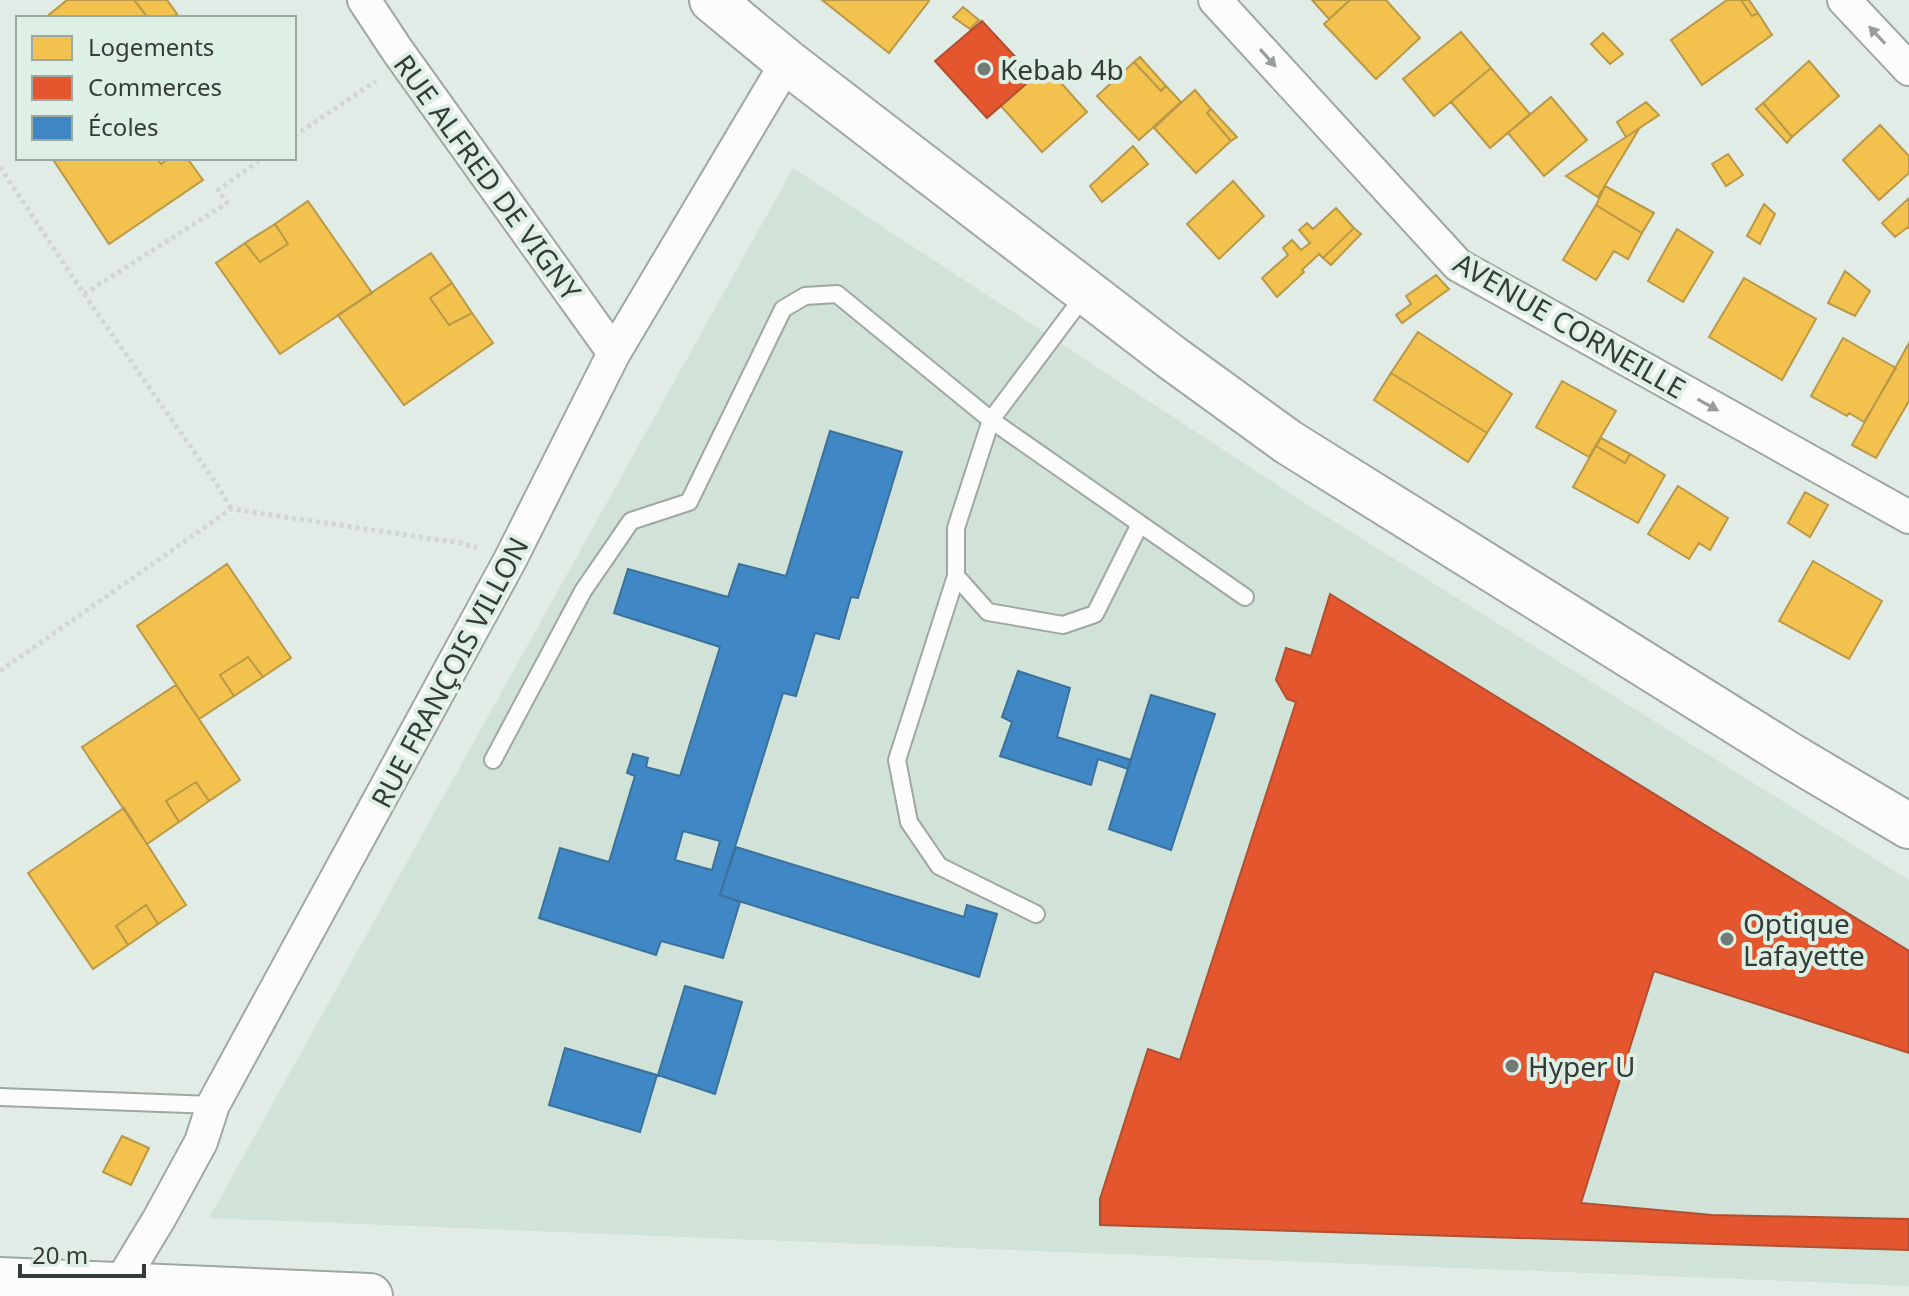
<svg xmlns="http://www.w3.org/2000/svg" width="1909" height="1296" font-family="'Noto Sans',sans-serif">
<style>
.built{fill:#d1e3d8}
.homes{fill:#f2c14e;stroke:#b99947;stroke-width:2}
.shops{fill:#e4572e;stroke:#b04f31;stroke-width:2}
.schools{fill:#3f88c5;stroke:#3c719b;stroke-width:2;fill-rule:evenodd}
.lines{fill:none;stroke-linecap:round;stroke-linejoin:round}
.lane-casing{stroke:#9fa7a2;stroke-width:20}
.street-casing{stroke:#9fa7a2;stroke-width:36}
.primary-casing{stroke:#9fa7a2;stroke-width:48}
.path{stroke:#d3d6d4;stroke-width:5;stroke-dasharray:4 4;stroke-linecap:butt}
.lane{stroke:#fbfcfb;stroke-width:16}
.street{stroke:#fbfcfb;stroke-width:32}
.primary{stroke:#fbfcfb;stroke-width:44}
.oneway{fill:#989c9a}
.poi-dot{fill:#727a75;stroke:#def0e5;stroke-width:3}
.labels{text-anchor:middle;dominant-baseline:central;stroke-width:8;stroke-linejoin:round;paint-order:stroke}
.poi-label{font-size:28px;fill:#353c38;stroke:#def0e5;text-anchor:start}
.street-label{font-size:28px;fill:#353c38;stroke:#def0e5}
</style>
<rect width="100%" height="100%" fill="#e2ece6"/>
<path class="built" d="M 793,168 L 1300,500 L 1909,880 L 1909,1286 L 209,1218 Z"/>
<path class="homes" d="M 67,0 L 136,0 L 135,1 L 148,18 L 45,18 Z
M 136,0 L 167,0 L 177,14 L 170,18 L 148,18 L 135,1 Z
M 822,0 L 928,0 L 929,1 L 889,53 Z
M 1312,0 L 1350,0 L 1329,19 Z
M 1350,0 L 1386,0 L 1420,38 L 1376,79 L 1324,24 Z
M 1727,0 L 1741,0 L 1752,16 L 1758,13 L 1772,35 L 1702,85 L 1671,40 Z
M 1741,0 L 1749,0 L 1758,13 L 1752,16 Z
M 963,7 L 979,20 L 970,29 L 953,17 Z
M 1461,32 L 1491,68 L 1434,116 L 1403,79 Z
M 1603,33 L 1623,54 L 1610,64 L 1591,44 Z
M 1140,57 L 1166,86 L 1161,91 L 1134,62 Z
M 1809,61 L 1839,96 L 1792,137 L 1763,103 Z
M 1134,62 L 1161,91 L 1166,86 L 1181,102 L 1139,140 L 1097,96 Z
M 1046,66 L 1087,112 L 1042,152 L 1001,106 Z
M 1491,68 L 1530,114 L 1490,148 L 1451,102 Z
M 1195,90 L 1211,109 L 1207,113 L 1231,141 L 1196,173 L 1154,128 Z
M 1551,97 L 1587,140 L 1544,176 L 1508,133 Z
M 1646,102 L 1659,115 L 1626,137 L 1617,122 Z
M 1763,103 L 1792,137 L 1787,143 L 1756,109 Z
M 1211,109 L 1237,137 L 1231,141 L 1207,113 Z
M 1880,125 L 1909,156 L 1909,173 L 1879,200 L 1843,160 Z
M 1639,129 L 1598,197 L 1566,176 L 1626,137 Z
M 1133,146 L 1148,164 L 1102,202 L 1090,186 Z
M 1728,154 L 1743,175 L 1726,186 L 1712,164 Z
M 52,158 L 157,158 L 161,164 L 169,158 L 187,158 L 203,180 L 109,244 Z
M 1233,181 L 1264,216 L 1219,259 L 1187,224 Z
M 1605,186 L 1654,213 L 1642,233 L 1596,205 Z
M 1909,198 L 1909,228 L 1908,227 L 1895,237 L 1882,223 Z
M 308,201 L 372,293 L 280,354 L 216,263 L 245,243 L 260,262 L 288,244 L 275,224 Z
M 1764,204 L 1775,214 L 1760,244 L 1747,236 Z
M 1596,205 L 1642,233 L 1628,259 L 1614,251 L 1596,280 L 1563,260 Z
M 1336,208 L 1354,228 L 1323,258 L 1319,254 L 1302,270 L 1304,272 L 1277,297 L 1262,278 L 1288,255 L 1283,248 L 1292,240 L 1301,250 L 1310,243 L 1299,230 L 1307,223 L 1313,229 Z
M 275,224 L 288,244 L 260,262 L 245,243 Z
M 1354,228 L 1361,234 L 1331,265 L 1323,258 Z
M 1677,229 L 1713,252 L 1683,302 L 1648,281 Z
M 431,253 L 452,283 L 430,298 L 449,325 L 472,313 L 493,343 L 404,405 L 338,315 Z
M 1845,271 L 1870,291 L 1855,316 L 1828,303 Z
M 1436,275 L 1449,289 L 1402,323 L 1396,315 L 1411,304 L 1406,296 Z
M 1744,278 L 1816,319 L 1782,380 L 1709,337 Z
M 452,283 L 472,313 L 449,325 L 430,298 Z
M 1418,332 L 1512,394 L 1487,433 L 1391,373 Z
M 1843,338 L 1896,368 L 1864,422 L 1849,413 L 1847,416 L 1811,396 Z
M 1909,343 L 1909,401 L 1876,458 L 1852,445 Z
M 1391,373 L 1487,433 L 1468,462 L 1374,400 Z
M 1562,381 L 1616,411 L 1589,457 L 1536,427 Z
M 1601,438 L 1630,454 L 1625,463 L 1596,446 Z
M 1596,446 L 1625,463 L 1630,454 L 1665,475 L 1638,523 L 1573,487 Z
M 1678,486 L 1728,518 L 1710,550 L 1699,543 L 1689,559 L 1648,534 Z
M 1805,492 L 1828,505 L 1810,537 L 1788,523 Z
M 1813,561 L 1882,601 L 1849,659 L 1779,621 Z
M 227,564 L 291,658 L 263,677 L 248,657 L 220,675 L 234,696 L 199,719 L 137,626 Z
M 248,657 L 263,677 L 234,696 L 220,675 Z
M 176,685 L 240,780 L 209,801 L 196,782 L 166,801 L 179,822 L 147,844 L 82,747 Z
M 196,782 L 209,801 L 179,822 L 166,801 Z
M 124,808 L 186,905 L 158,924 L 146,905 L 116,926 L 128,945 L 93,969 L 28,873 Z
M 146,905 L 158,924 L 128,945 L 116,926 Z
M 122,1136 L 149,1148 L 131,1185 L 103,1172 Z"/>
<path class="shops" d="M 982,21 L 1034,77 L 987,118 L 935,61 Z
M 1330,594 L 1909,951 L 1909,1053 L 1654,971 L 1581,1203 L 1712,1215 L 1909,1219 L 1909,1250 L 1100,1225 L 1100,1199 L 1148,1049 L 1180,1060 L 1296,702 L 1287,699 L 1276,680 L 1286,648 L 1311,656 Z"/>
<path class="schools" d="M 830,431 L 902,452 L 858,598 L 851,597 L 839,639 L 815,633 L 796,696 L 783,693 L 720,895 L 740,902 L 723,958 L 661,941 L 656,955 L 539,918 L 560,848 L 609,862 L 635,776 L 627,773 L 633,754 L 648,758 L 646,767 L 680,776 L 720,647 L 614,613 L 628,569 L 728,597 L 739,564 L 786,576 ZM 683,831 L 720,841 L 712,870 L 675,860 Z
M 1018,671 L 1070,688 L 1057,737 L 1131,760 L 1128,769 L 1098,759 L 1091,785 L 1000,756 L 1012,722 L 1002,717 Z
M 1151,695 L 1215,714 L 1171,850 L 1109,829 Z
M 736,847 L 964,917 L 967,905 L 997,914 L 979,977 L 720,895 Z
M 685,986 L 742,1002 L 715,1094 L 658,1075 Z
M 565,1048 L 657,1075 L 640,1132 L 549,1105 Z"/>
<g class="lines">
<g class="lane-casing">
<path id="lane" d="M 1140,524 L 1095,614 L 1063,625 L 988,612 L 956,576 L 956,528 L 991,420 L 1245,597
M 956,576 L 897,760 L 909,822 L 939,866 L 1036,914
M 493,760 L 583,591 L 631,521 L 689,502 L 783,309 L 805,296 L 837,294 L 991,420 L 1086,293
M 0,1097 L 213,1105"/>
</g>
<g class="street-casing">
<path id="street" d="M 364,0 L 397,50 L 614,353
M 1215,0 L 1458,265 L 1909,517
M 1844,0 L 1909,69
M 119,1285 L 159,1219 L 201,1142 L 213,1105 L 510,560 L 614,353 L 787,62"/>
</g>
<g class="primary-casing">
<path id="primary" d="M 712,0 L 787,62 L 1171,357 L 1288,442 L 1791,756 L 1909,826
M 0,1280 L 370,1296"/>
</g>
<path class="path" d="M 294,136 L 376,81
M 0,167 L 84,294 L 220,489 L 231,509
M 84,294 L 227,203 L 218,190 L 263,158
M 0,671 L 231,509 L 461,543 L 477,548"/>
<use href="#lane" class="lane"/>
<use href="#street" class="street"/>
<use href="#primary" class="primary"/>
</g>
<defs><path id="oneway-solid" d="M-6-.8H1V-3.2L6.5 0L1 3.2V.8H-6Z" transform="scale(2)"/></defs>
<g class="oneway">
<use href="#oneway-solid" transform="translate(1877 35) rotate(-133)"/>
<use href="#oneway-solid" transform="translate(1268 58) rotate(48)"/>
<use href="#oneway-solid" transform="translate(1708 405) rotate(29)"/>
</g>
<g class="poi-dot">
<circle cx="984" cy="69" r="8"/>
<circle cx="1727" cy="939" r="8"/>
<circle cx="1512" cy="1066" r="8"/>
</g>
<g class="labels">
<g class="poi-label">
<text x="1000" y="69">Kebab 4b</text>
<text x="1743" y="923">Optique<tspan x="1743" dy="32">Lafayette</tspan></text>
<text x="1528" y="1066">Hyper U</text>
</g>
<g class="street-label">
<text transform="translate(488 177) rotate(54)">RUE ALFRED DE VIGNY</text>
<text transform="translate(1570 325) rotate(30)">AVENUE CORNEILLE</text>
<text transform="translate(449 672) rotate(-62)">RUE FRANÇOIS VILLON</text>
</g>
</g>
<rect x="16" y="16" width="280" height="144" fill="#def0e5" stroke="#9aa8a0" stroke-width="2"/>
<rect x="32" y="36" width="40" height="24" fill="#f2c14e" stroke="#9aa8a0" stroke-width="2"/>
<text x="88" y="56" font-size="24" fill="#353c38">Logements</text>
<rect x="32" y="76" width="40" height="24" fill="#e4572e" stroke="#9aa8a0" stroke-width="2"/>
<text x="88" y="96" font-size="24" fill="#353c38">Commerces</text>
<rect x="32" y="116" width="40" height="24" fill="#3f88c5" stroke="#9aa8a0" stroke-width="2"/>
<text x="88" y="136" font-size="24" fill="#353c38">Écoles</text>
<path d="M20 1264v12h124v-12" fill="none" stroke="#353c38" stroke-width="4"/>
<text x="32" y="1264" font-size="24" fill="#353c38" stroke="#def0e5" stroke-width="6" paint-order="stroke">20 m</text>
</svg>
